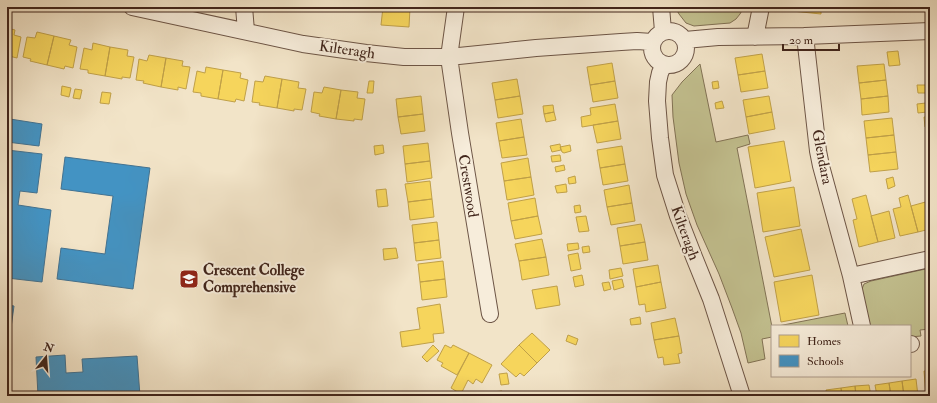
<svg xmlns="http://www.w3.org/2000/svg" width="937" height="403" font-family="'IM FELL Double Pica',serif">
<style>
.green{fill:#c3c190;stroke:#827356}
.homes{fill:#f6d55c;stroke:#c0a048}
.schools{fill:#4393c3;stroke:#427291}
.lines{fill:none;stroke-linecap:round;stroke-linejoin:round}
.minor-casing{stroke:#6d5546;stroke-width:18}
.minor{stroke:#f7eddb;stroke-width:16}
.labels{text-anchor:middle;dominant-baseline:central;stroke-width:4;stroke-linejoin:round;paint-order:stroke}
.street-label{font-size:15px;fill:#41251b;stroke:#f7eddb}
.poi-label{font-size:15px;font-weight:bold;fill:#41251b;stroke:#f7eddb;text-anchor:start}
</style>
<rect width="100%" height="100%" fill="#f2e4c8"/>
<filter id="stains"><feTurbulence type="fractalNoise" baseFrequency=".005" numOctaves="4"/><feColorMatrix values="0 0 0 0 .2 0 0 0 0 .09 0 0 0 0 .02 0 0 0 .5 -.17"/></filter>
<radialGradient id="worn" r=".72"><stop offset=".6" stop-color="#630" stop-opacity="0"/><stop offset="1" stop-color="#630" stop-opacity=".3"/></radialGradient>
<path class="green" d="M 675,7 L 744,7 L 740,14 L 736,19 L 730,23 L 694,26 L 686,23 L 679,14 Z
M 700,64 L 716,142 L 748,135 L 750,144 L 737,148 L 772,327 L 772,337 L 762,339 L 765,359 L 748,363 L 741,333 L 732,308 L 719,274 L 697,225 L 686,194 L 679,163 L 673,117 L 672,95 L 682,82 Z
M 930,268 L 930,329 L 920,330 L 921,336 L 910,337 L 910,326 L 869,326 L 862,289 L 864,284 L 871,281 Z
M 845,313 L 848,326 L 778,326 Z"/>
<path class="homes" d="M 383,7 L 410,8 L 409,27 L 381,25 Z
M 792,7 L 821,7 L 821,14 L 792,11 Z
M 7,28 L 15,30 L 14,35 L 21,37 L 17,58 L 9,56 L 8,59 L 7,58 Z
M 37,32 L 54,36 L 47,65 L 30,61 L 31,59 L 23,57 L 27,37 L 35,38 Z
M 54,36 L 71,40 L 69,45 L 77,47 L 73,68 L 65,66 L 64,69 L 47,65 Z
M 93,43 L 110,47 L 105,76 L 88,73 L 88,70 L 80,69 L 84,48 L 92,50 Z
M 110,47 L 128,50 L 127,56 L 134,57 L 130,78 L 122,77 L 122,79 L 105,76 Z
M 898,51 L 900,65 L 889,66 L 887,52 Z
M 762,54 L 765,71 L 738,75 L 735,58 Z
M 149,55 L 166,58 L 161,87 L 143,83 L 144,81 L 136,80 L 139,59 L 147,61 Z
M 166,58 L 183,61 L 182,66 L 190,67 L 186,89 L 178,87 L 178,90 L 161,87 Z
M 612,63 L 615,81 L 590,85 L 587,67 Z
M 884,64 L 886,80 L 859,83 L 857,66 Z
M 206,67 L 223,70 L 218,99 L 201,96 L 201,93 L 193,92 L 197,71 L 205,73 Z
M 223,70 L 241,73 L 240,78 L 248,80 L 244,101 L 236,99 L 235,102 L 218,99 Z
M 765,71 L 768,88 L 741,92 L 738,75 Z
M 265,76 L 282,79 L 277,108 L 259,105 L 260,103 L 252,102 L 255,81 L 263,82 Z
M 282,79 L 299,82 L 298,88 L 306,89 L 302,110 L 294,109 L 294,111 L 277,108 Z
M 517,79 L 520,96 L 495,100 L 492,83 Z
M 886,80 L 888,96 L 861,99 L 859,83 Z
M 369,81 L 374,81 L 373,93 L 367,93 Z
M 615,81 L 618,98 L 593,102 L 590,85 Z
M 718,81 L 719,88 L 713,89 L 712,82 Z
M 917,85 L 927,85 L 928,93 L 918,93 Z
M 62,86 L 71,88 L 69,97 L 61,95 Z
M 324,87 L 341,90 L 336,119 L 319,116 L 320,114 L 311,112 L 314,92 L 322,93 Z
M 75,89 L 82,90 L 80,99 L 73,98 Z
M 341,90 L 358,92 L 357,98 L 365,99 L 362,120 L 354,119 L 354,121 L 336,119 Z
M 102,92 L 111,93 L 109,104 L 100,103 Z
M 421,96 L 423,114 L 398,117 L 396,99 Z
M 520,96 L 523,114 L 498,118 L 495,100 Z
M 769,96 L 772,112 L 746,117 L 743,100 Z
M 888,96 L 889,112 L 862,115 L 861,99 Z
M 722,101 L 724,108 L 716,109 L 715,103 Z
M 926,103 L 927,112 L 918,113 L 917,104 Z
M 615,104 L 618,121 L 582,127 L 581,117 L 591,115 L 590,108 Z
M 553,105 L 554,112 L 544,114 L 543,106 Z
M 554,112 L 556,120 L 546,122 L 544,114 Z
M 772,112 L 775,129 L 749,134 L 746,117 Z
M 423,114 L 425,131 L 401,134 L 398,117 Z
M 924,117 L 930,117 L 930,126 L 925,127 Z
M 892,118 L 894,135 L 866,138 L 864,121 Z
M 521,119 L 524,137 L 499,141 L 496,123 Z
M 618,121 L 621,139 L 597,143 L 593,125 Z
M 894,135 L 896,152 L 868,155 L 866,138 Z
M 524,137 L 527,155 L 502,158 L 499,141 Z
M 784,141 L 791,181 L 755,188 L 748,147 Z
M 428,143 L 430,161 L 405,164 L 403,146 Z
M 560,144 L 561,150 L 552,152 L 550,146 Z
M 383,145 L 384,153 L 375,155 L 374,146 Z
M 570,145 L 571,151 L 564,153 L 562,152 L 560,147 Z
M 622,146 L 625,164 L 600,168 L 597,150 Z
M 896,152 L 898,169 L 870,172 L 868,155 Z
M 560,155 L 561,161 L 552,162 L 551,156 Z
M 528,158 L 531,177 L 504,181 L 501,163 Z
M 430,161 L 432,178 L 407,182 L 405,164 Z
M 625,164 L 628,181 L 603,185 L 600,168 Z
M 564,165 L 565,170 L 556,172 L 555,167 Z
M 575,176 L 576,183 L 569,184 L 568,178 Z
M 531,177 L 534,195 L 507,200 L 504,181 Z
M 893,177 L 895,186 L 888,189 L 886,179 Z
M 430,181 L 432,199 L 408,202 L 405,184 Z
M 566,184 L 567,192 L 557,193 L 555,186 Z
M 629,185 L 632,203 L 607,207 L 604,190 Z
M 794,187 L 800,226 L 763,232 L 757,193 Z
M 386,189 L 388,206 L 378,207 L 376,190 Z
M 866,195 L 878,242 L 859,247 L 853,220 L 857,219 L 852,199 Z
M 908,195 L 918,232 L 900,236 L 893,209 L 901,207 L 899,198 Z
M 535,198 L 538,216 L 511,221 L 508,203 Z
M 432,199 L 434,217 L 410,220 L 408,202 Z
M 929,201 L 930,229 L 918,232 L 911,206 Z
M 632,203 L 635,221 L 611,225 L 607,207 Z
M 580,205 L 581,212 L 575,213 L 574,206 Z
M 889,211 L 895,238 L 878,242 L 871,216 Z
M 538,216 L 542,234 L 515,239 L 511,221 Z
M 586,216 L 589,231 L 579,232 L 576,217 Z
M 437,222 L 439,240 L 414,243 L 412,225 Z
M 641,224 L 645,242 L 620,246 L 617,228 Z
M 801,229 L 810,270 L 774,277 L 765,237 Z
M 542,239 L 546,257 L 519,261 L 515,244 Z
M 439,240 L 441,258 L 416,261 L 414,243 Z
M 645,242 L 648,260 L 623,264 L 620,246 Z
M 578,243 L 579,249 L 568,251 L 567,244 Z
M 589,246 L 590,252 L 583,253 L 582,247 Z
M 396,248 L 398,258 L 384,260 L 383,249 Z
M 578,253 L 581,269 L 571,271 L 568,255 Z
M 546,257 L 549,275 L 522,280 L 519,261 Z
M 443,261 L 445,279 L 420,282 L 418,264 Z
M 658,265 L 661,282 L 636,287 L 633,269 Z
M 621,268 L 623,276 L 610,279 L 609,270 Z
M 582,275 L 584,285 L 575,287 L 573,277 Z
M 812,275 L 819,315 L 781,322 L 774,282 Z
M 445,279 L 447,297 L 422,300 L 420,282 Z
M 622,279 L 624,287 L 614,290 L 612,281 Z
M 609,282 L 611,289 L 604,291 L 602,283 Z
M 661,282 L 666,308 L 646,312 L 645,304 L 639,305 L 636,287 Z
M 557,286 L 560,305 L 536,309 L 532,290 Z
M 440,304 L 444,333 L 433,334 L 434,342 L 402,347 L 400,332 L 420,329 L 417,308 Z
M 640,317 L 641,324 L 631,325 L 630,319 Z
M 675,318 L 679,336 L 654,340 L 651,323 Z
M 532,333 L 550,350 L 537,363 L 519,345 Z
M 568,335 L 578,339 L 576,345 L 566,341 Z
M 679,336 L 682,353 L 678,354 L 680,363 L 664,365 L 663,357 L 658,358 L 654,340 Z
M 433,345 L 439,351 L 427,362 L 422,357 Z
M 445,345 L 451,348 L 453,345 L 469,353 L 457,375 L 441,366 L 443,363 L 437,360 Z
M 519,345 L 537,363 L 524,376 L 520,373 L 516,377 L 501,364 Z
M 469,353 L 492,365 L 482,383 L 476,379 L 473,384 L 468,380 L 461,394 L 451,388 Z
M 924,371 L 930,371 L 930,396 L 926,396 Z
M 507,373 L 509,384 L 501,385 L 499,374 Z
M 916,379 L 918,396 L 904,396 L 902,381 Z
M 902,381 L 904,396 L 891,396 L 889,383 Z
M 889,383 L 891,396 L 877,396 L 875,385 Z
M 869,385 L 871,396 L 856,396 L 855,386 Z
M 855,386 L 856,396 L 842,396 L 841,388 Z
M 841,388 L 842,396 L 827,396 L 826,390 Z
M 502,391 L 503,396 L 493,396 L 492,392 Z"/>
<path class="schools" d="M 10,119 L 42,124 L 39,146 L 7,142 Z
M 7,150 L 42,154 L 37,193 L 20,191 L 18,205 L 51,210 L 42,282 L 7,278 Z
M 65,157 L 150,168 L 133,289 L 57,279 L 61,248 L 105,254 L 113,196 L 61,189 Z
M 7,305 L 14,306 L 7,357 Z
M 65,355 L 66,373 L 83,372 L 82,359 L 137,356 L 140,396 L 38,396 L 36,357 Z"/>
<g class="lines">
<g class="minor-casing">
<path id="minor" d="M 132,7 L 303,44 L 366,53 L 404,57 L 449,57 L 536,48 L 621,42 L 637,41 L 652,42
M 244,7 L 246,31
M 456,7 L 449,57 L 460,133 L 490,314
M 661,7 L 663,31
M652 48a17 17 0 1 1 34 0a17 17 0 1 1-34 0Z
M 805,36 L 818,151 L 821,166 L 851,276 L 862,326
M 755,37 L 761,7
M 685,40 L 718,37 L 805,36 L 930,31
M 664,64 L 660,73 L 658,82 L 657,101 L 660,138 L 665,175 L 678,216 L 694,257 L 711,299 L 742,396
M 851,276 L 930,259
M 910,344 L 911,344"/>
</g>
<use href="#minor" class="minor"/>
</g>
<defs>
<g id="school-square" transform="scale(1)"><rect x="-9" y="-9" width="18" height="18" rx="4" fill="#8f2418" stroke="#f7eddb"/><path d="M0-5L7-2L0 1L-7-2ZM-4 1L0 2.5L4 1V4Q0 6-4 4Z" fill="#fff"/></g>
</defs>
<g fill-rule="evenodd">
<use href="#school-square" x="189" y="279"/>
</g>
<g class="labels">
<g class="street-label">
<text transform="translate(347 50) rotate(8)">Kilteragh</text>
<text transform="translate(822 157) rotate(79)">Glendara</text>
<text transform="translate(468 186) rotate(81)">Crestwood</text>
<text transform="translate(685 233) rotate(70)">Kilteragh</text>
</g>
<g class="poi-label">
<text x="203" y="270">Crescent College<tspan x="203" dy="17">Comprehensive</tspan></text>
</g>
</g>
<rect width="937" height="403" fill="none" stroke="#f2e4c8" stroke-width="24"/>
<rect x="8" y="8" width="921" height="387" fill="none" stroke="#41251b" stroke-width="2"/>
<rect x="12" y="12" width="913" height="379" fill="none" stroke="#41251b"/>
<rect x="771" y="325" width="140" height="52" fill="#f7eddb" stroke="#ae9d8e"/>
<rect x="779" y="335" width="20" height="12" fill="#f6d55c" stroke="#ae9d8e"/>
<text x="807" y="345" font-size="12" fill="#41251b">Homes</text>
<rect x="779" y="355" width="20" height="12" fill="#4393c3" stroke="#ae9d8e"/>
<text x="807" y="365" font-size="12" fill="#41251b">Schools</text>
<g transform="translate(46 357) rotate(17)" stroke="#f7eddb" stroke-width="3" paint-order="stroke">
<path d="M0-3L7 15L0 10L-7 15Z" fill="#41251b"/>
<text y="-6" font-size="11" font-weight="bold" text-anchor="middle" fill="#41251b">N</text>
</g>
<path d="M783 44v6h56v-6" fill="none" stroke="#41251b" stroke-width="2"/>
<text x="789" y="44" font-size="12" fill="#41251b" stroke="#f7eddb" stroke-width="3" paint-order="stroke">20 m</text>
<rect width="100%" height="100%" filter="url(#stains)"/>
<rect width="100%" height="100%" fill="url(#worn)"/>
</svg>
